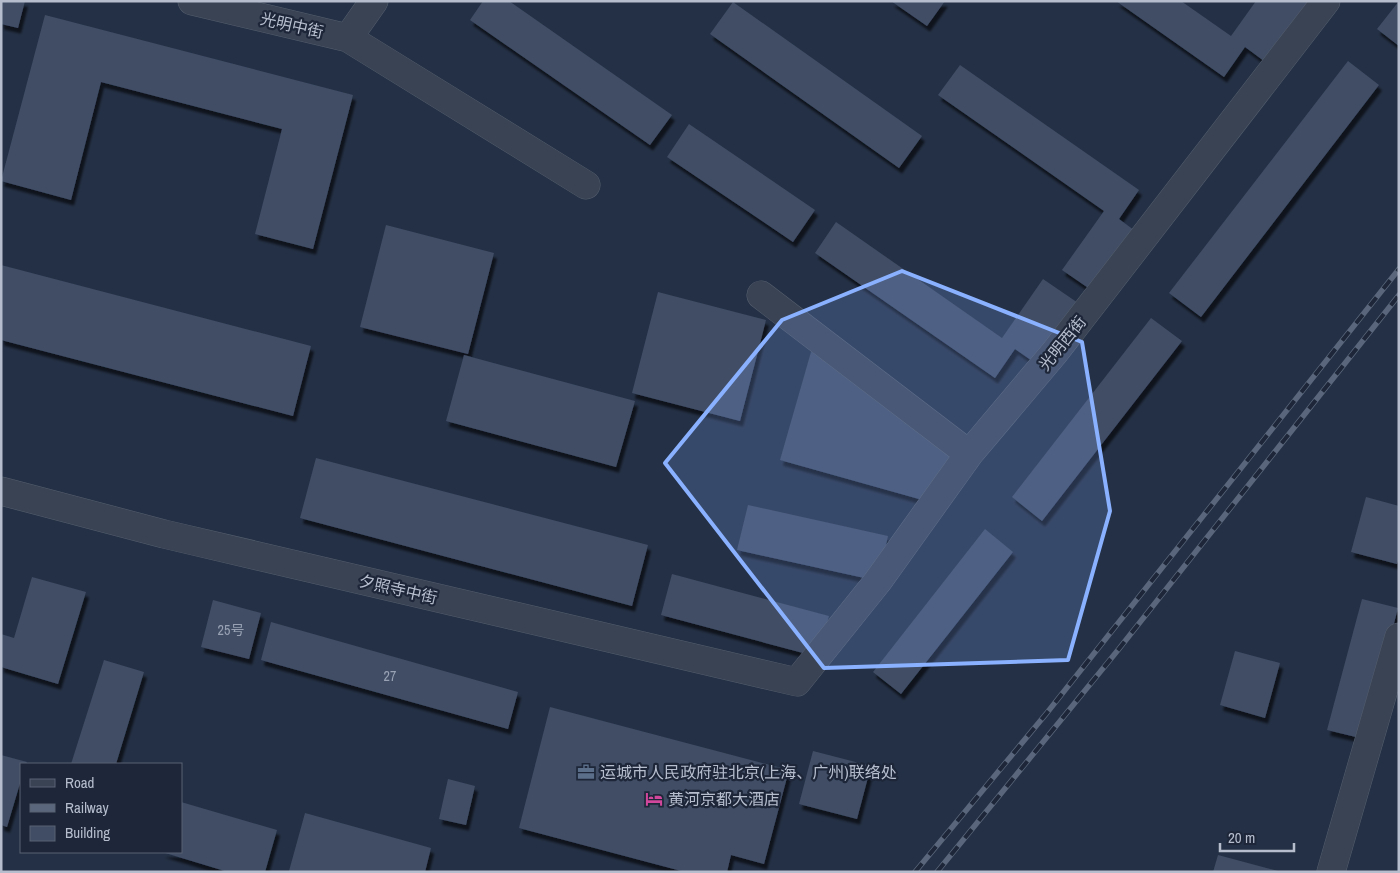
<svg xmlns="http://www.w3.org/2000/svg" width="1400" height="873" font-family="'Archivo Narrow','Noto Sans SC',sans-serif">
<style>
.building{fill:#404d65;filter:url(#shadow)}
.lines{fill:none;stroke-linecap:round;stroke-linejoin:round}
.minor-casing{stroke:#545e6e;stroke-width:29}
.minor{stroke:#394354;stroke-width:28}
.rail-casing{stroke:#5a667b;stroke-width:5.5}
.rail{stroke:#1d2739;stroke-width:4;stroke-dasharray:11;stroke-linecap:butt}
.marked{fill:#89b1ff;fill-opacity:0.2;stroke:#89b1ff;stroke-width:4;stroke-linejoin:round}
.labels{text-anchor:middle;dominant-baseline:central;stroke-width:4.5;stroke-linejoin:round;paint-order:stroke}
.number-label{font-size:14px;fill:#98a2b4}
.street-label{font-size:16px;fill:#b6bece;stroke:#1d2739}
.poi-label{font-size:16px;fill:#b6bece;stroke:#1d2739;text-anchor:start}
</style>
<defs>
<filter id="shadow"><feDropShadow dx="3" dy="5.5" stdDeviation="1" flood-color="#0009"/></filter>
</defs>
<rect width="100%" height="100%" fill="#243045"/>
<path class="building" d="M 1,1 L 25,1 L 18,28 L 1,24 Z
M 483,1 L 509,1 L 672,115 L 650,145 L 470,20 Z
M 891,1 L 945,1 L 927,26 Z
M 1116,1 L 1181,1 L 1231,36 L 1256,1 L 1307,1 L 1310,4 L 1268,64 L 1245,47 L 1224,77 Z
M 1399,1 L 1399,46 L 1377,29 Z
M 733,2 L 922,136 L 899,168 L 710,34 Z
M 45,15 L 353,95 L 313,249 L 255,234 L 282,129 L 101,82 L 71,200 L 1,181 Z
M 1348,61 L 1379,85 L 1201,317 L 1169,293 Z
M 960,65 L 1139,190 L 1119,219 L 1142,236 L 1100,296 L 1062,270 L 1104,211 L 938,95 Z
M 689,124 L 815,210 L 793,242 L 667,157 Z
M 836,222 L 1002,338 L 1043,279 L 1081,305 L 1038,365 L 1015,349 L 995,378 L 815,253 Z
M 386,225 L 494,253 L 468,354 L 360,327 Z
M 1,265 L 311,346 L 293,416 L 1,340 Z
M 658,292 L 766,320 L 740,421 L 632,393 Z
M 1151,318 L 1182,341 L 1042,521 L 1012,497 Z
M 811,352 L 833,358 L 961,455 L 926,501 L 780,460 Z
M 464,355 L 635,401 L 616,467 L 446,421 Z
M 316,458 L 648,545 L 632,606 L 300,518 Z
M 1366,497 L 1399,506 L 1399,558 L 1397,564 L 1351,552 Z
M 748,505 L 888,536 L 878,581 L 737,550 Z
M 985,529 L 1013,552 L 901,694 L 873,672 Z
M 672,574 L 829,616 L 818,657 L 661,615 Z
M 32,577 L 86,592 L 58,684 L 1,667 L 1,634 L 14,638 Z
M 1362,599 L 1398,608 L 1364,739 L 1327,730 Z
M 213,600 L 261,613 L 249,659 L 201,647 Z
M 271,622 L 518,692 L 508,729 L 261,660 Z
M 1235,651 L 1280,663 L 1265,718 L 1220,705 Z
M 104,660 L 144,672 L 116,764 L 71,764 Z
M 550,707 L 789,770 L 764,864 L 731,855 L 727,872 L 685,872 L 519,828 Z
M 813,751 L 871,766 L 857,819 L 799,804 Z
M 1,755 L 27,762 L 26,764 L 21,764 L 21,780 L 7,827 L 1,825 Z
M 448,779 L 475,786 L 466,825 L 439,819 Z
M 181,802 L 277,830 L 265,872 L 228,872 L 162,852 L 181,852 Z
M 305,813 L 431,848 L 425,872 L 289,871 Z
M 1218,855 L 1278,871 L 1278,872 L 1213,872 Z"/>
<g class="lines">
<g class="minor-casing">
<path id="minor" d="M 192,1 L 348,38 L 374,1
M 348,38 L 586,185
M 761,295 L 969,454
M 1,491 L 164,534 L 797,682 L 878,581 L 969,454 L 1055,352 L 1326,1
M 1331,872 L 1399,637"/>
</g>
<use href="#minor" class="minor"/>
<g class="rail-casing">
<path id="rail" d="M 915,872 L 1046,714 L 1399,269
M 937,872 L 1118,650 L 1399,295"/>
</g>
<use href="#rail" class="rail"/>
</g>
<path class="marked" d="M 902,271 L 1082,342 L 1110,511 L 1068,660 L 824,668 L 665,463 L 782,320 Z"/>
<defs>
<g id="office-bare" transform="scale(1.35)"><path d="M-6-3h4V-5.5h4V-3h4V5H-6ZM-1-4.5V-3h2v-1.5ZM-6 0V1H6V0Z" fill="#5c6f8a" stroke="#1d2739" stroke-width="2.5" paint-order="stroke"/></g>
<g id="hotel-bare" transform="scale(1.35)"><path d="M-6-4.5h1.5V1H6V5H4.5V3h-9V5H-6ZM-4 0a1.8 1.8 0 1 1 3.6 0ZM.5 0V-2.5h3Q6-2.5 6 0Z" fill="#d1479c" stroke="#1d2739" stroke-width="2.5" paint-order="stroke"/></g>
</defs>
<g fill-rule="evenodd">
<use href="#office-bare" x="586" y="772"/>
<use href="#hotel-bare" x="654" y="799"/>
</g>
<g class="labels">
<g class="number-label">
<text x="231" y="630">25号</text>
<text x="390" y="676">27</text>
</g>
<g class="street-label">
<text transform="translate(292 25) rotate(13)">光明中街</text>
<text transform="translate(1062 343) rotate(-51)">光明西街</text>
<text transform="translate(398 589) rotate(13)">夕照寺中街</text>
</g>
<g class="poi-label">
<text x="600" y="772">运城市人民政府驻北京(上海、广州)联络处</text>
<text x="668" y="799">黄河京都大酒店</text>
</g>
</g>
<rect width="1400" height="873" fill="none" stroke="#b6bece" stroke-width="5"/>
<rect x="20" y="763" width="162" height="90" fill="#1d2739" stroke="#5a6375"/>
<rect x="30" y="779" width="25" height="8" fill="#394354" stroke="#5a6375"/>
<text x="65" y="788" font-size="15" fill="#b6bece">Road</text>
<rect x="30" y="804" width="25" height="8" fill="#5a667b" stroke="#5a6375"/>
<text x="65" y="813" font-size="15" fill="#b6bece">Railway</text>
<rect x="30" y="826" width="25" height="15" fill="#404d65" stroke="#5a6375"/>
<text x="65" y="838" font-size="15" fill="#b6bece">Building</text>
<path d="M1220 843v8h74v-8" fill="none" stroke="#b6bece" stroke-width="2.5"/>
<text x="1228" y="843" font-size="15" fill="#b6bece" stroke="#1d2739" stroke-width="4" paint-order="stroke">20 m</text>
</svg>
